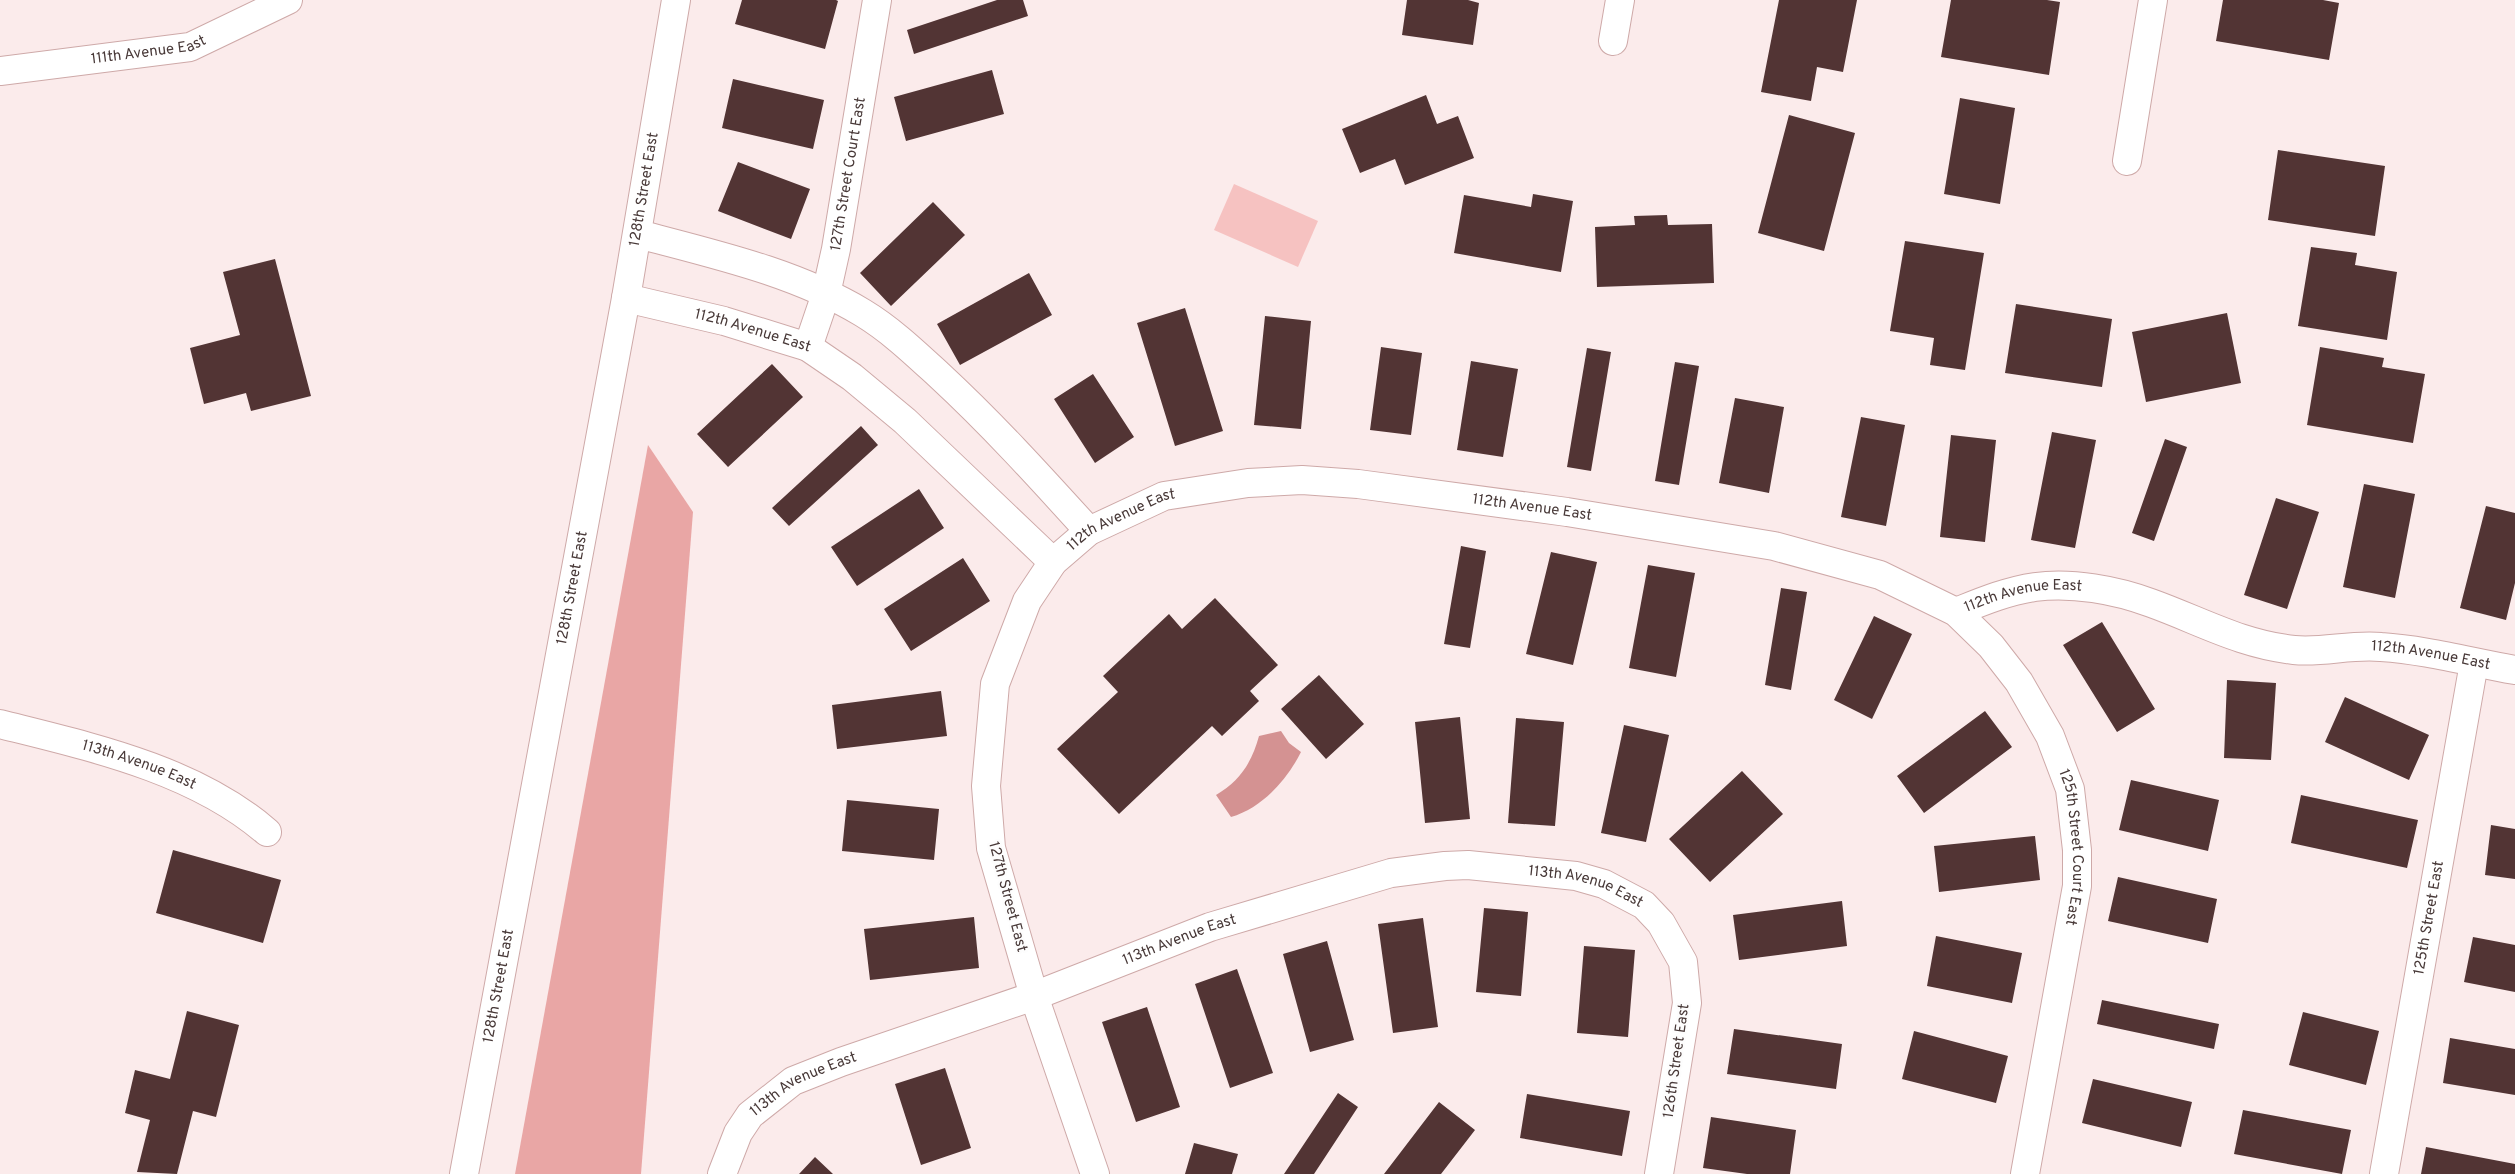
<svg xmlns="http://www.w3.org/2000/svg" width="2515" height="1174" font-family="Overpass,sans-serif">
<style>
.green{fill:#f6c2c1}
.forest{fill:#e9a6a5}
.water{fill:#d49292}
.building{fill:#523434}
.lines{fill:none;stroke-linecap:round;stroke-linejoin:round}
.minor-casing{stroke:#cea9a8;stroke-width:30}
.tertiary-casing{stroke:#cea9a8;stroke-width:30}
.minor{stroke:#fff;stroke-width:28}
.tertiary{stroke:#fff;stroke-width:28}
.labels{text-anchor:middle;dominant-baseline:central;stroke-width:5;stroke-linejoin:round;paint-order:stroke}
.street-label{font-size:15px;fill:#483938;stroke:#fdfdfd}
</style>
<rect width="100%" height="100%" fill="#fbebeb"/>
<path class="green" d="M 1234,184 L 1318,221 L 1298,267 L 1214,230 Z"/>
<path class="forest" d="M 648,445 L 693,512 L 641,1174 L 515,1174 Z"/>
<path class="water" d="M 1281,731 L 1289,743 L 1301,752 C 1287,780 1262,808 1231,817 L 1216,795 C 1240,781 1252,762 1259,736 Z"/>
<path class="building" d="M 742,0 L 836,0 L 838,1 L 825,49 L 735,24 Z
M 997,0 L 1023,0 L 1028,16 L 914,54 L 907,30 Z
M 1407,0 L 1468,0 L 1479,3 L 1473,45 L 1402,35 Z
M 1779,0 L 1857,0 L 1843,72 L 1817,67 L 1811,101 L 1761,92 Z
M 1951,0 L 2047,0 L 2060,2 L 2049,75 L 1941,57 Z
M 2223,0 L 2323,0 L 2339,3 L 2329,60 L 2216,41 Z
M 992,70 L 1004,114 L 906,141 L 894,97 Z
M 733,79 L 824,100 L 813,149 L 722,128 Z
M 1426,95 L 1437,124 L 1458,116 L 1474,158 L 1405,185 L 1395,159 L 1360,173 L 1342,129 Z
M 1960,98 L 2015,108 L 2000,204 L 1944,194 Z
M 1789,115 L 1855,133 L 1824,251 L 1758,233 Z
M 2278,150 L 2385,166 L 2375,236 L 2268,220 Z
M 738,162 L 810,189 L 791,239 L 718,211 Z
M 1533,194 L 1573,201 L 1561,272 L 1454,253 L 1464,195 L 1531,207 Z
M 933,202 L 965,235 L 891,306 L 860,273 Z
M 1667,215 L 1668,225 L 1712,224 L 1714,283 L 1597,287 L 1595,227 L 1635,225 L 1634,216 Z
M 1905,241 L 1984,253 L 1965,370 L 1930,365 L 1934,338 L 1890,331 Z
M 2311,247 L 2357,253 L 2355,265 L 2397,272 L 2387,340 L 2298,326 Z
M 275,259 L 311,396 L 251,411 L 246,393 L 204,404 L 190,348 L 240,335 L 223,272 Z
M 1029,273 L 1052,315 L 960,365 L 937,324 Z
M 2016,304 L 2112,319 L 2102,387 L 2005,373 Z
M 1185,308 L 1223,431 L 1175,446 L 1137,323 Z
M 2227,313 L 2241,383 L 2146,402 L 2132,332 Z
M 1265,316 L 1311,321 L 1301,429 L 1254,425 Z
M 1381,347 L 1422,353 L 1411,435 L 1370,430 Z
M 2320,347 L 2384,358 L 2382,367 L 2425,374 L 2413,443 L 2307,425 Z
M 1587,348 L 1611,352 L 1591,471 L 1567,467 Z
M 1471,361 L 1518,369 L 1503,457 L 1457,450 Z
M 1675,362 L 1699,366 L 1679,485 L 1655,481 Z
M 772,364 L 803,397 L 728,467 L 697,434 Z
M 1093,374 L 1134,437 L 1095,463 L 1054,399 Z
M 1735,398 L 1784,407 L 1769,493 L 1719,483 Z
M 1861,417 L 1905,425 L 1886,526 L 1841,517 Z
M 861,426 L 878,445 L 789,526 L 772,508 Z
M 2052,432 L 2096,440 L 2075,548 L 2031,540 Z
M 1951,435 L 1996,440 L 1985,542 L 1940,537 Z
M 2165,439 L 2187,447 L 2154,541 L 2132,533 Z
M 2364,484 L 2415,494 L 2395,598 L 2343,587 Z
M 919,489 L 944,528 L 857,586 L 831,547 Z
M 2276,498 L 2319,512 L 2287,609 L 2244,595 Z
M 2486,506 L 2515,513 L 2515,583 L 2506,620 L 2460,608 Z
M 1461,546 L 1486,551 L 1470,648 L 1444,644 Z
M 1551,552 L 1597,562 L 1573,665 L 1526,654 Z
M 963,558 L 990,601 L 911,651 L 884,609 Z
M 1648,565 L 1695,573 L 1676,677 L 1629,668 Z
M 1781,588 L 1807,592 L 1791,690 L 1765,685 Z
M 1215,598 L 1278,665 L 1250,691 L 1259,701 L 1222,736 L 1212,726 L 1119,814 L 1057,749 L 1118,692 L 1103,676 L 1169,614 L 1182,629 Z
M 1874,616 L 1912,634 L 1872,719 L 1834,700 Z
M 2102,622 L 2155,709 L 2117,732 L 2063,645 Z
M 1319,675 L 1364,724 L 1326,759 L 1281,709 Z
M 2227,680 L 2276,683 L 2271,760 L 2224,758 Z
M 941,691 L 947,736 L 837,749 L 832,705 Z
M 2345,697 L 2429,735 L 2409,780 L 2325,742 Z
M 1985,711 L 2012,747 L 1924,813 L 1897,776 Z
M 1460,717 L 1470,819 L 1425,823 L 1415,722 Z
M 1516,718 L 1564,722 L 1555,826 L 1508,823 Z
M 1624,725 L 1669,735 L 1646,842 L 1601,833 Z
M 1742,771 L 1783,814 L 1710,882 L 1669,839 Z
M 2131,780 L 2219,800 L 2208,851 L 2119,830 Z
M 2301,795 L 2418,820 L 2407,868 L 2291,843 Z
M 847,800 L 939,809 L 934,860 L 842,851 Z
M 2491,825 L 2515,829 L 2515,879 L 2485,875 Z
M 2035,836 L 2040,880 L 1939,892 L 1934,846 Z
M 173,850 L 281,880 L 263,943 L 156,913 Z
M 2118,877 L 2217,899 L 2208,943 L 2108,921 Z
M 1842,901 L 1847,946 L 1739,960 L 1733,915 Z
M 1484,908 L 1528,912 L 1521,996 L 1476,992 Z
M 974,917 L 979,968 L 870,980 L 864,929 Z
M 1423,918 L 1438,1027 L 1393,1033 L 1378,924 Z
M 1936,936 L 2022,953 L 2012,1003 L 1927,986 Z
M 2473,937 L 2515,945 L 2515,992 L 2464,982 Z
M 1327,941 L 1354,1040 L 1310,1052 L 1283,954 Z
M 1584,946 L 1635,950 L 1628,1037 L 1577,1033 Z
M 1237,969 L 1273,1073 L 1230,1088 L 1195,984 Z
M 2102,1000 L 2219,1024 L 2214,1049 L 2097,1024 Z
M 1147,1007 L 1180,1107 L 1136,1122 L 1102,1022 Z
M 187,1011 L 239,1025 L 216,1117 L 193,1111 L 177,1174 L 137,1172 L 150,1120 L 125,1113 L 135,1070 L 170,1079 Z
M 2303,1012 L 2379,1031 L 2366,1085 L 2289,1065 Z
M 1734,1029 L 1842,1044 L 1836,1089 L 1727,1074 Z
M 1914,1031 L 2008,1056 L 1996,1103 L 1902,1079 Z
M 2450,1038 L 2515,1049 L 2515,1095 L 2443,1083 Z
M 945,1068 L 971,1148 L 921,1165 L 895,1084 Z
M 2093,1079 L 2192,1102 L 2181,1147 L 2082,1123 Z
M 1338,1093 L 1358,1107 L 1314,1174 L 1284,1174 Z
M 1527,1094 L 1630,1111 L 1622,1156 L 1520,1138 Z
M 1439,1102 L 1475,1130 L 1441,1174 L 1384,1174 Z
M 2243,1110 L 2351,1130 L 2342,1174 L 2234,1154 Z
M 1711,1117 L 1796,1130 L 1790,1174 L 1747,1174 L 1703,1168 Z
M 1194,1143 L 1238,1154 L 1232,1174 L 1185,1174 Z
M 2426,1147 L 2515,1164 L 2515,1174 L 2421,1174 Z
M 815,1157 L 833,1174 L 799,1174 Z"/>
<g class="lines">
<g class="minor-casing">
<g id="minor">
<path d="M 1613,41 L 1620,0"/>
<path id="s1" d="M 0,71 L 190,47 L 288,0"/>
<path d="M 2127,161 L 2153,0"/>
<path d="M 638,234 C 713,254 795,272 863,313 C 891,330 915,353 939,375 C 992,424 1040,477 1089,531"/>
<path id="s2" d="M 626,298 L 724,321 L 808,347 L 852,377 L 905,421 L 1053,562"/>
<path id="s3" d="M 808,347 L 826,294 L 836,249 L 877,0"/>
<path id="s4" d="M 1956,612 C 1981,602 2007,591 2035,587 C 2072,582 2116,590 2151,603 C 2201,621 2240,644 2294,650 C 2323,653 2351,644 2381,647 C 2426,650 2470,662 2515,670"/>
<path id="s5" d="M 0,724 C 91,747 194,769 267,832"/>
<path id="s6" d="M 722,1174 L 738,1133 L 750,1115 L 793,1081 L 841,1062 L 1034,996 L 1210,927 L 1391,873 L 1445,866 L 1468,865 L 1576,876 L 1604,884 L 1644,905 L 1661,923 L 1683,962 L 1687,1003 L 1659,1174"/>
<path id="s7" d="M 1095,1174 L 1034,996 L 991,848 L 986,786 L 995,684 L 1027,601 L 1053,562 L 1089,531 L 1164,496 L 1248,483 L 1302,480 L 1358,484 L 1567,512 L 1774,546 L 1880,575 L 1956,612 L 1991,646 L 2019,682 L 2050,736 L 2070,789 L 2077,850 L 2077,886 L 2025,1174"/>
<path id="s8" d="M 2384,1174 L 2474,663"/>
</g>
</g>
<g class="tertiary-casing">
<g id="tertiary">
<path id="s9" d="M 464,1174 L 626,298 L 676,0"/>
</g>
</g>
<use href="#minor" class="minor"/>
<use href="#tertiary" class="tertiary"/>
</g>
<g class="labels">
<g class="street-label">
<text stroke="none"><textPath href="#s1" startOffset="150">111th Avenue East</textPath></text>
<text stroke="none"><textPath href="#s3" startOffset="178">127th Street Court East</textPath></text>
<text stroke="none"><textPath href="#s9" startOffset="1001">128th Street East</textPath></text>
<text stroke="none"><textPath href="#s2" startOffset="131">112th Avenue East</textPath></text>
<text stroke="none"><textPath href="#s7" startOffset="1144">112th Avenue East</textPath></text>
<text stroke="none"><textPath href="#s7" startOffset="724">112th Avenue East</textPath></text>
<text stroke="none"><textPath href="#s9" startOffset="596">128th Street East</textPath></text>
<text stroke="none"><textPath href="#s4" startOffset="70">112th Avenue East</textPath></text>
<text stroke="none"><textPath href="#s4" startOffset="490">112th Avenue East</textPath></text>
<text stroke="none"><textPath href="#s5" startOffset="145">113th Avenue East</textPath></text>
<text stroke="none"><textPath href="#s7" startOffset="1855">125th Street Court East</textPath></text>
<text stroke="none"><textPath href="#s6" startOffset="952">113th Avenue East</textPath></text>
<text transform="translate(1007 897) rotate(75)">127th Street East</text>
<text stroke="none"><textPath href="#s8" startOffset="260">125th Street East</textPath></text>
<text stroke="none"><textPath href="#s6" startOffset="532">113th Avenue East</textPath></text>
<text stroke="none"><textPath href="#s9" startOffset="191">128th Street East</textPath></text>
<text transform="translate(1677 1061) rotate(-82)">126th Street East</text>
<text stroke="none"><textPath href="#s6" startOffset="128">113th Avenue East</textPath></text>
</g>
</g>
</svg>
